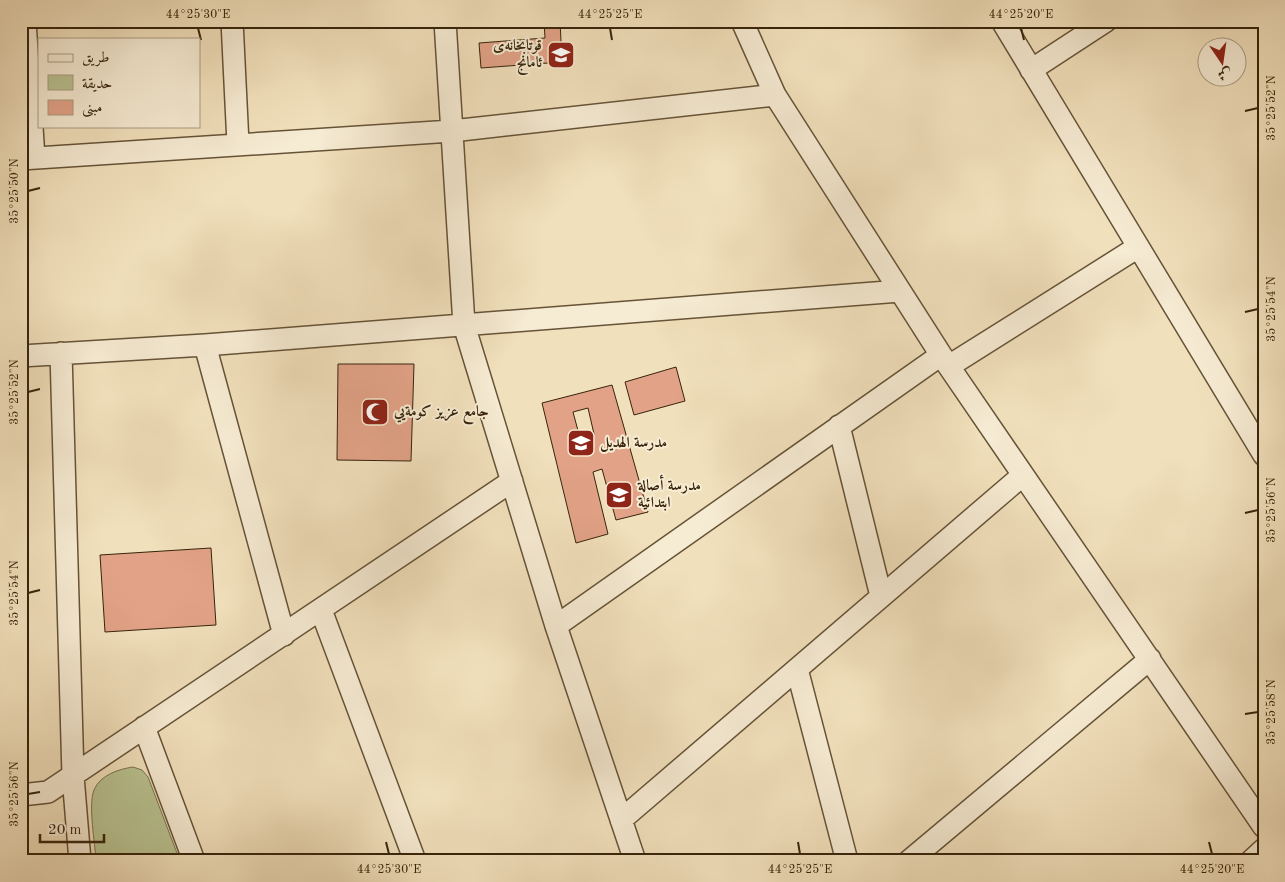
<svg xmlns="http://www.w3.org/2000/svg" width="1285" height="882" font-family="'Old Standard TT',Amiri,serif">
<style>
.green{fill:#b9c291;stroke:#78734e}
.building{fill:#e2a287;stroke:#37240b;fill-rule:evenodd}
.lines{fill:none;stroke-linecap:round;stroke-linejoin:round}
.minor-casing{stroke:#665337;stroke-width:24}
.minor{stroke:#f6ebd3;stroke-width:21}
.ticks{fill:none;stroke:#37240b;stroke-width:2}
.labels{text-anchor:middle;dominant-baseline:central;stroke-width:4;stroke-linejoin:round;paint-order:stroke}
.poi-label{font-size:15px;font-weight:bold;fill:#37240b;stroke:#f6ebd3;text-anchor:start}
.neatline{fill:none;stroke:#37240b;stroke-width:2}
.ticks-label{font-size:12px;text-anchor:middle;fill:#37240b}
</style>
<rect width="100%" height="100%" fill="#f1e0bc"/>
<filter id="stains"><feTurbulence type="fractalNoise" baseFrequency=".004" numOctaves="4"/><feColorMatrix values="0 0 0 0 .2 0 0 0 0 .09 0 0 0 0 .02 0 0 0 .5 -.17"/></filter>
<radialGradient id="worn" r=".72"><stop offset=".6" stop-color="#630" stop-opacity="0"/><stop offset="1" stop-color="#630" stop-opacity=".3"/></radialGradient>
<path class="green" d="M 133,767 L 142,770 L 148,777 L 180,861 L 96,861 C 95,843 88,805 94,790 C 100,775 119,769 133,767 Z"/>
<path class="building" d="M 544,21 L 560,21 L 562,62 L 481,68 L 479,43 L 545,38 Z
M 338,364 L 414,364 L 411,461 L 337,460 Z
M 676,367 L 685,401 L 634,415 L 625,382 Z
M 612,385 L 648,512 L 616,520 L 602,469 L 593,472 L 608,534 L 576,543 L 542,403 ZM 588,408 L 594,434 L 580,438 L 573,412 Z
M 211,548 L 216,625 L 105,632 L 100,555 Z"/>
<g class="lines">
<g class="minor-casing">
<path id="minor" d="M 25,21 L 34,158
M 232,21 L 238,144
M 445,21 L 464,325 L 556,626 L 635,861
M 742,21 L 775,95 L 941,355 L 1264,827
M 1002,21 L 1264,455
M 1031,70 L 1106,21
M 21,159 L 452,131 L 775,95
M 205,345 L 284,635
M 61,353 L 73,776 L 80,861
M 21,356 L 205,345 L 900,291
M 949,366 L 1138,247
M 839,426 L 881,596
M 321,610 L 415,861
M 556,626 L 941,355
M 797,669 L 847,861
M 144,727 L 194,861
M 21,795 L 48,792 L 512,481
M 621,820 L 1023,475
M 909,861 L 1150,659
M 1251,861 L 1264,849"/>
</g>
<use href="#minor" class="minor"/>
</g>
<path class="ticks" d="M 198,28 L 201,40M 610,28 L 612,40M 1021,28 L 1024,40M 1245,111 L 1258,108M 28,191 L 40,188M 1245,312 L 1258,309M 28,392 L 40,389M 1245,513 L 1258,510M 28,593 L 40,590M 1245,714 L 1258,712M 28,794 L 40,792M 386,842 L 389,854M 798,842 L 800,854M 1209,842 L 1212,854"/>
<defs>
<g id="school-square" transform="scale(1.4375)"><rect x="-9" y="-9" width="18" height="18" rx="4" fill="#8f2418" stroke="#f6ebd3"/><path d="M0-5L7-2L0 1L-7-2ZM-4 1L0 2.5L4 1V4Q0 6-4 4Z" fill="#fff"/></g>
<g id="mosque-square" transform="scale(1.4375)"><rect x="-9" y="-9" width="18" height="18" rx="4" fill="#8f2418" stroke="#f6ebd3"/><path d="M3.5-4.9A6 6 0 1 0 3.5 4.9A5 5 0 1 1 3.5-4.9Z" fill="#fff"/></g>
</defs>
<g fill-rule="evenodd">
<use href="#school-square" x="561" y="55"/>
<use href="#mosque-square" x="375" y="412"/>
<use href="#school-square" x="581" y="443"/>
<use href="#school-square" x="619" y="495"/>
</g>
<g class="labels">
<g class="poi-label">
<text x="542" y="46" text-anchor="end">قوتابخانەى<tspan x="542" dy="17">ئامانج</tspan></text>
<text x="394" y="412">جامع عزيز كومةيي</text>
<text x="600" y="443">مدرسة الهديل</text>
<text x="638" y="486">مدرسة أصالة<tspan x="638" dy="17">ابتدائية</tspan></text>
</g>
</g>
<rect width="1285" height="882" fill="none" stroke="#f1e0bc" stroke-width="55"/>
<rect x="38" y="38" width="162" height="90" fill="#f6ebd3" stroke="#aa9b83"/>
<rect x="48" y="54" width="25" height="8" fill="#f6ebd3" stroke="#aa9b83"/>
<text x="82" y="62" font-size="15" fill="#37240b">طريق</text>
<rect x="48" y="75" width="25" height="15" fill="#b9c291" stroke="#aa9b83"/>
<text x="82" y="88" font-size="15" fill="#37240b">حديقة</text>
<rect x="48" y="100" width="25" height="15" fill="#e2a287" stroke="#aa9b83"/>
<text x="82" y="112" font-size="15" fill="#37240b">مبنى</text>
<g transform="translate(1222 62) rotate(167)"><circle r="24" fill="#f6ebd3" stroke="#aa9b83"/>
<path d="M0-4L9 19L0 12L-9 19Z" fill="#8f2418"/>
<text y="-8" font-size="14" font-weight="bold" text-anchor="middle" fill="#37240b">ش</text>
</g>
<path d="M40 834v8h64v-8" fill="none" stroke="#37240b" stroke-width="2.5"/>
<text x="48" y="834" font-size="15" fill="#37240b" stroke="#f6ebd3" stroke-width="4" paint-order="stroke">20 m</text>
<rect x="28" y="28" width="1230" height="826" class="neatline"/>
<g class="ticks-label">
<text x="198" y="18">44°25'30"E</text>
<text x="610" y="18">44°25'25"E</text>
<text x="1021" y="18">44°25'20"E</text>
<text transform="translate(1271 108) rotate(-90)" y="4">35°25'52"N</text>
<text transform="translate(14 191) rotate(-90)" y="4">35°25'50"N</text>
<text transform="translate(1271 309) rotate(-90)" y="4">35°25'54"N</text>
<text transform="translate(14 392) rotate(-90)" y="4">35°25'52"N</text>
<text transform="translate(1271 510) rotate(-90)" y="4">35°25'56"N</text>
<text transform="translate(14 593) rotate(-90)" y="4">35°25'54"N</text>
<text transform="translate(1271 712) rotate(-90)" y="4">35°25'58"N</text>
<text transform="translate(14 794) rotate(-90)" y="4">35°25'56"N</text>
<text x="389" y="873">44°25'30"E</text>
<text x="800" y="873">44°25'25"E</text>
<text x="1212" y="873">44°25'20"E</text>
</g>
<rect width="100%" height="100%" filter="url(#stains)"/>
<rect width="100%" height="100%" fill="url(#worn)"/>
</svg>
